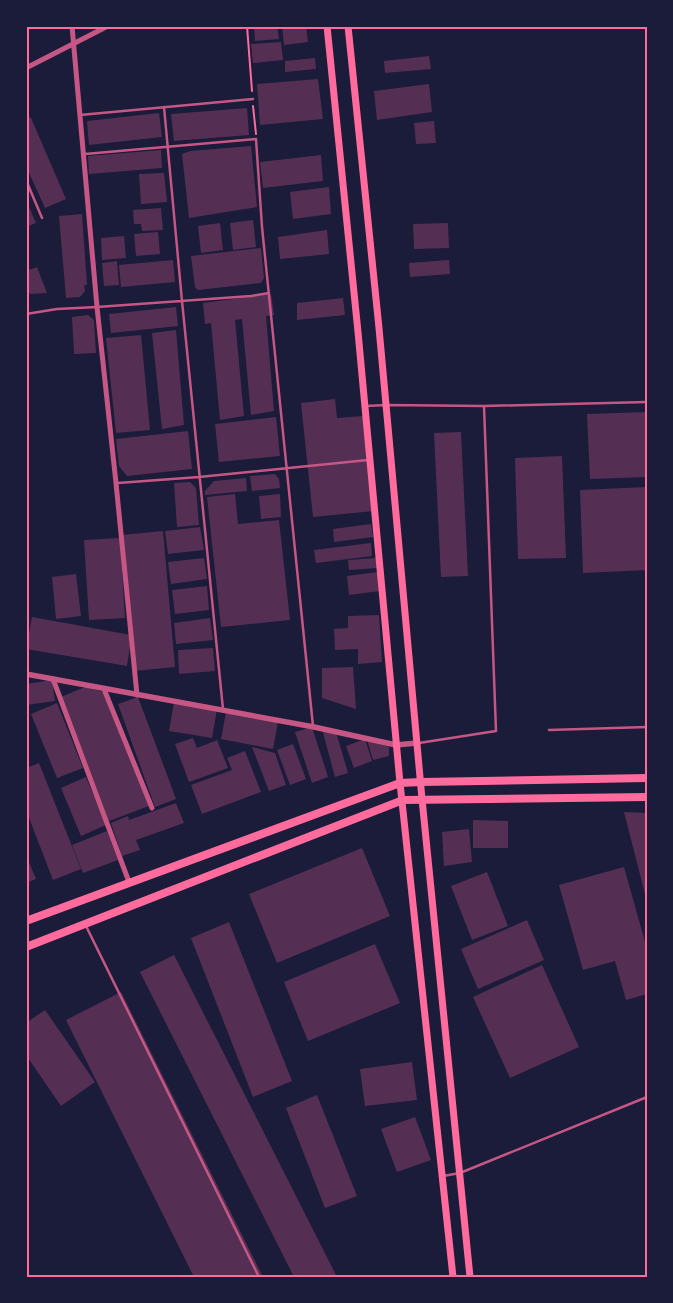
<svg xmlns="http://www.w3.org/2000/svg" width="673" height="1303" font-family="'Noto Serif',serif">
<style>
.building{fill:#542f53}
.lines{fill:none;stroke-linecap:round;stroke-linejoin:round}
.path{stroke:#ff6b9d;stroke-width:2}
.service{stroke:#c65784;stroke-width:2.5}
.minor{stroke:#c65784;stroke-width:5}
.tertiary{stroke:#c65784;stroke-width:5.5}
.secondary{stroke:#ff6b9d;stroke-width:7}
.primary{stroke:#ff6b9d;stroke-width:8}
.neatline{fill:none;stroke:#ff6b9d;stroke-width:2}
</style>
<rect width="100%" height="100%" fill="#1b1b3a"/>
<path class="building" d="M 254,26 L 277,26 L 279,39 L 255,41 Z
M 282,26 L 306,26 L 308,42 L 284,45 Z
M 281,42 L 283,60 L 253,63 L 251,44 Z
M 429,56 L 431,69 L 385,73 L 384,61 Z
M 315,58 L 316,69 L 285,72 L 285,61 Z
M 318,79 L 323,119 L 260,125 L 257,84 Z
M 429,84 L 432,112 L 377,120 L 374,91 Z
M 247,108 L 249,135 L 174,141 L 171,114 Z
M 159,113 L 162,137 L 89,145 L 87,121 Z
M 26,115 L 31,118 L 66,199 L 45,208 L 26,166 Z
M 434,121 L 436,143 L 416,144 L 414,123 Z
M 251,146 L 257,207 L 189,218 L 182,154 L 190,151 Z
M 161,150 L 162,168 L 89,174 L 88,156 Z
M 321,155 L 323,181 L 263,188 L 260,162 Z
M 164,173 L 167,202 L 141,204 L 139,174 Z
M 329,187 L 331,214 L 293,219 L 290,192 Z
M 26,200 L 36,223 L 26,227 Z
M 161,208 L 163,230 L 142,231 L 141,224 L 134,224 L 133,210 Z
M 82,214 L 87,285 L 84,285 L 85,291 L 80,297 L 66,298 L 59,216 Z
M 253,220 L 256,247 L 233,250 L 230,223 Z
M 220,223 L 223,250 L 201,253 L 198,226 Z
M 448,223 L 449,248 L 414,249 L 413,224 Z
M 327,230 L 329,254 L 280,259 L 278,237 Z
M 158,232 L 160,254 L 136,256 L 134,234 Z
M 124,236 L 126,258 L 102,260 L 101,238 Z
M 261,248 L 264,278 L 261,283 L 198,290 L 195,287 L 191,256 Z
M 173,260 L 175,282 L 121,287 L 119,265 Z
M 449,260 L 450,274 L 410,277 L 409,263 Z
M 117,261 L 119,285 L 104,286 L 102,263 Z
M 37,267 L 47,293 L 31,294 L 26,291 L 26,271 Z
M 271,294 L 274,315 L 266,316 L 274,411 L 251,415 L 242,319 L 235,320 L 244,416 L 220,420 L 211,323 L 205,324 L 203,303 Z
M 343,298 L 345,315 L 297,320 L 297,303 Z
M 176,307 L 178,326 L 111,333 L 109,314 Z
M 88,315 L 94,320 L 96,353 L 74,354 L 72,317 Z
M 176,330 L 184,425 L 162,429 L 152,333 Z
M 141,335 L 150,430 L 116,433 L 106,338 Z
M 335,399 L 337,418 L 364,416 L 374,511 L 313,517 L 301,403 Z
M 647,412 L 647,477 L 590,479 L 587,414 Z
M 276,417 L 280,456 L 219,462 L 215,424 Z
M 188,431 L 192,469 L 127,476 L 119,466 L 116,439 Z
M 461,432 L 468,576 L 441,577 L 434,433 Z
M 562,456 L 566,558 L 518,559 L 515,458 Z
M 275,474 L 279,479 L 280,488 L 252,491 L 250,476 Z
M 246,478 L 247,491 L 205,495 L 205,491 L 214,481 Z
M 190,482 L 196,488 L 199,525 L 177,527 L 174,483 Z
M 647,487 L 647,570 L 583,573 L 580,490 Z
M 235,494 L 238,524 L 279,520 L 290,620 L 221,627 L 207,497 Z
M 280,494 L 281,517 L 261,519 L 259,496 Z
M 371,524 L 373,537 L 334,542 L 333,529 Z
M 200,527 L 204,550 L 168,554 L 165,531 Z
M 163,531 L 175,667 L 134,671 L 131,639 L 127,666 L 26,649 L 32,617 L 131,635 L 122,535 Z
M 120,538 L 125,618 L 89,620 L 84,540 Z
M 371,543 L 372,556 L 316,563 L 314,550 Z
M 204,558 L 207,579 L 171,584 L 168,562 Z
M 376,558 L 377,568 L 349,570 L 348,560 Z
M 378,572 L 380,591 L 349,595 L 347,576 Z
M 76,574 L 81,616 L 56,619 L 52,577 Z
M 207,586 L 209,610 L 175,614 L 172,590 Z
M 379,615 L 382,662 L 358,664 L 358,649 L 335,650 L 334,629 L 348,628 L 348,616 Z
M 210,618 L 213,640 L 176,644 L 174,623 Z
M 213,648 L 215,671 L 179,674 L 178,650 Z
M 353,667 L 356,709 L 322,698 L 322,668 Z
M 52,680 L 55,701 L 26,705 L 26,684 Z
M 85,687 L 104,692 L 149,806 L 109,821 L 61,697 Z
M 138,697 L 176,799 L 155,807 L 118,704 Z
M 174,702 L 217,709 L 212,738 L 169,731 Z
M 57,703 L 83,768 L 57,778 L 31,714 Z
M 226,712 L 278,722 L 273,749 L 221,739 Z
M 312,727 L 328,777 L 312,783 L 295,732 Z
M 322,729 L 336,732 L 348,773 L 335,777 Z
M 193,738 L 197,748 L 217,740 L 228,768 L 189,782 L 175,744 Z
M 365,739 L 372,761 L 354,768 L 346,746 Z
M 367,740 L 389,747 L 389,756 L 373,760 Z
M 293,744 L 306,779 L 290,785 L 277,750 Z
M 252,747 L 275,753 L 286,785 L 269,791 Z
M 245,751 L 261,792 L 202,814 L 191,785 L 232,770 L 227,758 Z
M 39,763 L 81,869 L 53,880 L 26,810 L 26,768 Z
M 86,777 L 106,825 L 81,836 L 61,788 Z
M 176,803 L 184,823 L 136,840 L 140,850 L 122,856 L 111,823 L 128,816 L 129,820 Z
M 624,812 L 647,813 L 647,898 L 646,898 Z
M 473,820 L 508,821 L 508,848 L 473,848 Z
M 469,829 L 472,862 L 444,866 L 442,832 Z
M 107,831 L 118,860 L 83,873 L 72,845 Z
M 362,848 L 390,916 L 277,963 L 249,894 Z
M 26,855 L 36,879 L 26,883 Z
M 624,867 L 647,949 L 647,994 L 626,1000 L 615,961 L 583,970 L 559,885 Z
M 487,872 L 508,926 L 472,940 L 451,886 Z
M 527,920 L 544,960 L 478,989 L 461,949 Z
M 229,922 L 292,1081 L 253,1097 L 191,938 Z
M 375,944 L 400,1003 L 308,1041 L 284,982 Z
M 174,955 L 337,1277 L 294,1277 L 140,972 Z
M 542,965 L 579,1047 L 510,1078 L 473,997 Z
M 121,992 L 263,1277 L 194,1277 L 66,1020 Z
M 45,1010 L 95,1082 L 61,1106 L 26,1055 L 26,1023 Z
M 412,1062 L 417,1100 L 365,1106 L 360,1069 Z
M 317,1095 L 357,1196 L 325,1208 L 286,1108 Z
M 415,1117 L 431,1160 L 397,1172 L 381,1129 Z"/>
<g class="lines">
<path class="path" d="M 247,26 L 252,91
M 253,106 L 256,134"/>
<path class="service" d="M 164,107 L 182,301 L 223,709
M 80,115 L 253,99
M 85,154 L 256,139 L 262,227 L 313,726
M 26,180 L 42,218
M 26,314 L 57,309 L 97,307 L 251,296 L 269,293
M 366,406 L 386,405 L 484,406 L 647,402
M 118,483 L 199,477 L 368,460
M 549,730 L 647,727
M 419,743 L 496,731 L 484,406
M 86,926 L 259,1277
M 443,1176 L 460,1173 L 647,1097"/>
<path class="minor" d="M 72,26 L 97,307 L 116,483 L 137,695
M 26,68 L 108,26
M 53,679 L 129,882
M 104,689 L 152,808"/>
<path class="tertiary" d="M 26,674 L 314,727 L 396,745 L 417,743"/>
<path class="secondary" d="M 327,26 L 358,332 L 400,783 L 453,1277
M 348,26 L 379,328 L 422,799 L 470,1277"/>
<path class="primary" d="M 26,921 L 400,783 L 421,782 L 647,778
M 26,947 L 403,800 L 647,797"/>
</g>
<rect width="673" height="1303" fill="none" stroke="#1b1b3a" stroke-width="55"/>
<rect x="28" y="28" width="618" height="1248" class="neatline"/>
</svg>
